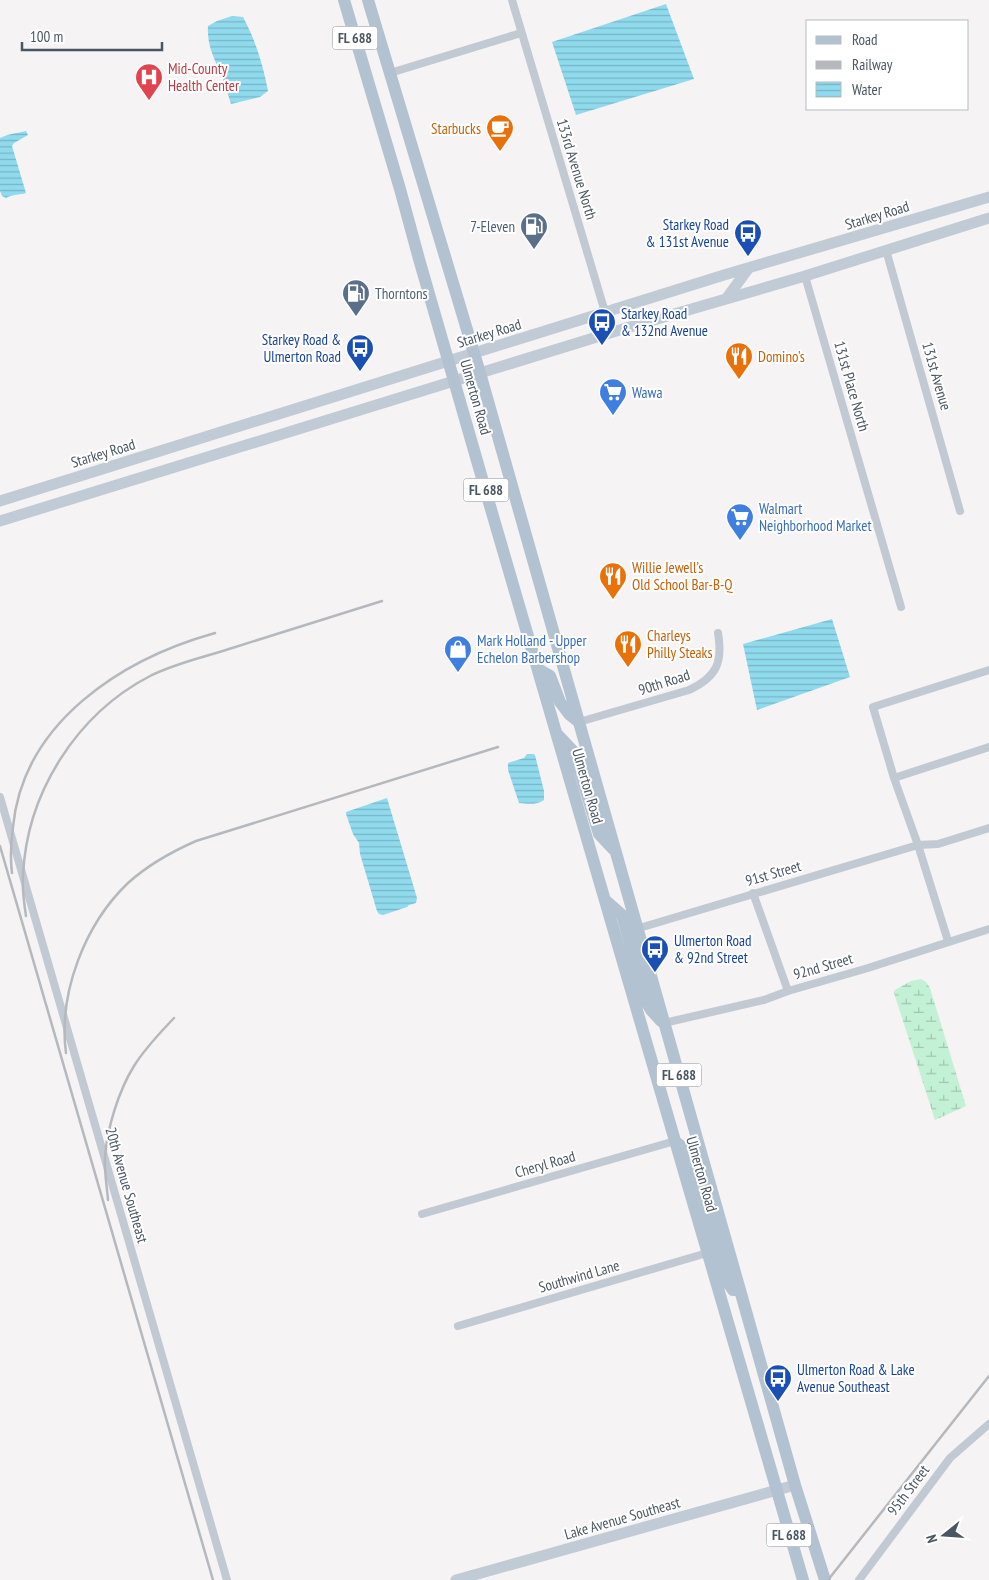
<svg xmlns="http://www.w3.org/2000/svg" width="989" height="1580" font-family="'PT Sans Narrow',sans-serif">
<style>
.wetland{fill:url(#wetland-marsh)}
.water{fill:url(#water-rules)}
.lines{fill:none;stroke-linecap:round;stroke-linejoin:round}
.street{stroke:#c1cad2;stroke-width:8}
.secondary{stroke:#c1cbd6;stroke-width:11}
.primary{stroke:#b3c2d1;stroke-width:12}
.rail{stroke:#b5b8bd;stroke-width:2.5}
.labels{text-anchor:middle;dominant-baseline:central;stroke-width:4;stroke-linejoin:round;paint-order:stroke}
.shield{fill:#fff;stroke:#808990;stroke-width:1}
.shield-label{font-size:14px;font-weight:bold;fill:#4a5661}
.health-label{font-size:15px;fill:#be3a42;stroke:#fff;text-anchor:start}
.food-label{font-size:15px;fill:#c56008;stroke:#fff;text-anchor:start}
.street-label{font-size:15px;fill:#4a5661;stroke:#fff}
.transit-label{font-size:15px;fill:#164399;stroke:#fff;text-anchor:start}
.service-label{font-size:15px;fill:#4e5e75;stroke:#fff;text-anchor:end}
.shop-label{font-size:15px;fill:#366cbe;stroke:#fff;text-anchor:start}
</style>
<defs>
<pattern id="wetland-marsh" width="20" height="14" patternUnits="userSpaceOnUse" patternTransform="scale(1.25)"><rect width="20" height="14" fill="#c3f1d5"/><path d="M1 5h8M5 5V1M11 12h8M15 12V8" fill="none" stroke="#a0c6b0"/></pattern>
<pattern id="water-rules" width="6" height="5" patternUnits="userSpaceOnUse" patternTransform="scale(1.25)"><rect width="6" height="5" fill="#90daee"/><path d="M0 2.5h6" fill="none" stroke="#78b4c4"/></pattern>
</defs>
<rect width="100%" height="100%" fill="#f5f3f3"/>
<path class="wetland" d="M 921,979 L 926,982 L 930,988 L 966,1106 L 935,1120 L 894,993 L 895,990 L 911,981 Z"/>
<path class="water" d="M 666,4 L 694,79 L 576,115 L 552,42 Z
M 232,16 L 243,17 C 256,41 263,65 268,91 L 260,97 L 231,104 C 227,92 224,80 219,69 C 212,55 207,42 208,26 L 217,21 Z
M 26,131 L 28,135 L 14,143 L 12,146 L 26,193 C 19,195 13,194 6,198 L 2,196 L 0,191 L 0,138 C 8,134 17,133 26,131 Z
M 832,619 L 850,677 L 757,710 L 743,644 Z
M 527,754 L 533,754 L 535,755 L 544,791 L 544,800 C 538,805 527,804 519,803 L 508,770 L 508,763 L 524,758 Z
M 387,798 L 417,898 L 416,903 L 409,905 L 407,907 L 383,915 L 379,914 L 377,911 L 360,854 L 359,843 L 353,834 L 346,814 L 346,812 Z"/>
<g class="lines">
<path class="street" d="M 512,0 L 605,312
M 390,73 L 521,33
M 886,250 L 960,511
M 805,276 L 901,607
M 579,722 L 689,690 C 717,677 723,662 718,633
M 894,778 L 989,747
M 0,797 L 227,1580
M 753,893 L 788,991
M 636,929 L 918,845 L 938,844 L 989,828
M 948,941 L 918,845 L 894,778 L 873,707 L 989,670
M 664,1023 L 764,1000 L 788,991 L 868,968 L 989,929
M 422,1214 L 675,1141
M 458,1326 L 707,1253
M 859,1580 L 950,1458 L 989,1424"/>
<path class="secondary" d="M 726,299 L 748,269
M 0,501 L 724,275 L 989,197
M 0,521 L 626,328 L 805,276 L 989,218
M 456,1580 L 795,1485"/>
<path class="primary" d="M 344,0 L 400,189 L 419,259 L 488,499 L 803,1580
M 368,0 L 480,373 L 740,1290 L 795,1485 L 825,1580
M 538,669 L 550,676 L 560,702 L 569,714 L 579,722
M 558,735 L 574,752 L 599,834 L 613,849
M 605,900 L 622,915 L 647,1003 L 651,1010 L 661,1021
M 675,1141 L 688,1152 L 692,1160 L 728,1283 L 733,1290 L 740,1290"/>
<path class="rail" d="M 0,846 L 213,1580
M 12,873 C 10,858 11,842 13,827 C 23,722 122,659 215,633
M 26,916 C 24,903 22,889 23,875 C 27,792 77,714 150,676 C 173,664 204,657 229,649 C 280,633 331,617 382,601
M 66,1053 C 58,993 85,924 128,883 C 149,864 171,852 196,841 L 498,747
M 108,1200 C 107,1186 104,1171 105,1157 C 107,1128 119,1090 134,1066 C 145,1048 160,1033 174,1018
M 828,1580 L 989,1376"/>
</g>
<defs>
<g id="hospital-pin" transform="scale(1.4375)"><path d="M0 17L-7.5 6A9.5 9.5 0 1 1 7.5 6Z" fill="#e0444e" stroke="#fff"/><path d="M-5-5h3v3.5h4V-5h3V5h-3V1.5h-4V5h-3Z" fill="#fff"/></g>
<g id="cafe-pin" transform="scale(1.4375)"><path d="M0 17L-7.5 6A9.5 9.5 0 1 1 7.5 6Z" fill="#e8710a" stroke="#fff"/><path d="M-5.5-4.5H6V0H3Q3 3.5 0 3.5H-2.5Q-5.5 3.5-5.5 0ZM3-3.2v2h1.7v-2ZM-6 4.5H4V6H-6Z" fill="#fff"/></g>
<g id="fuel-pin" transform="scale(1.4375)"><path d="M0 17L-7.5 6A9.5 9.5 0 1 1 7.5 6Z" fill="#5c6f8a" stroke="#fff"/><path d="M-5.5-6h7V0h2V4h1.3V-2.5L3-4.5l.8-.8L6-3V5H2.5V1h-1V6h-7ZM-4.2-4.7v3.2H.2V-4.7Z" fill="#fff"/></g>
<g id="bus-pin" transform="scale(1.4375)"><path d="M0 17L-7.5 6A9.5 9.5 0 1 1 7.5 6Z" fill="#1a4fb4" stroke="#fff"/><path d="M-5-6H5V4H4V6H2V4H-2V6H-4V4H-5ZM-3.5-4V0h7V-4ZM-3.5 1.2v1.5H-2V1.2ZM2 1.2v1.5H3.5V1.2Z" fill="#fff"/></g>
<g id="restaurant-pin" transform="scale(1.4375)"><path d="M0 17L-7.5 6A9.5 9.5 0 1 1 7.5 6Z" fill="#e8710a" stroke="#fff"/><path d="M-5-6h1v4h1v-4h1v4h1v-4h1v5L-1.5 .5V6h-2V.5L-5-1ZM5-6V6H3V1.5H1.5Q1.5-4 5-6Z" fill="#fff"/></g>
<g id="supermarket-pin" transform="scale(1.4375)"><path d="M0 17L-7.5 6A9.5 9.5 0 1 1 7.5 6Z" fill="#3f7fe0" stroke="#fff"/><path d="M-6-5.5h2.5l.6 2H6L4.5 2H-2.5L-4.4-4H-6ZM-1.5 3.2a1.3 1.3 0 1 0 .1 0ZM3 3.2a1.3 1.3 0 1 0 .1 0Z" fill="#fff"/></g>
<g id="shop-pin" transform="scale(1.4375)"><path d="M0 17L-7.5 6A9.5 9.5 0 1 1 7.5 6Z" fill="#3f7fe0" stroke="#fff"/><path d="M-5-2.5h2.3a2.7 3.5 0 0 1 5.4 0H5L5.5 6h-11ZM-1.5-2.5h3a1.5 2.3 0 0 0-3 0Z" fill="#fff"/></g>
</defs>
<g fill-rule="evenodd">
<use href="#hospital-pin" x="149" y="77"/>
<use href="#cafe-pin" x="500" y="128"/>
<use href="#fuel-pin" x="534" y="226"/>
<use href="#bus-pin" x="748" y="233"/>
<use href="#fuel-pin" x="356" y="293"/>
<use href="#bus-pin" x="602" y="322"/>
<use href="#bus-pin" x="360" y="348"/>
<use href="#restaurant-pin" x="739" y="356"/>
<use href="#supermarket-pin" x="613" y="392"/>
<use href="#supermarket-pin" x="740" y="517"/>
<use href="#restaurant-pin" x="613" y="576"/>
<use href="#restaurant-pin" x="628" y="644"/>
<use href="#shop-pin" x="458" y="649"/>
<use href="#bus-pin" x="655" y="949"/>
<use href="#bus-pin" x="778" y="1378"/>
</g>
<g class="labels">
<g class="shield">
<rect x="332.5" y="26.5" width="45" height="23" rx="4"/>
<rect x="463.5" y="478.5" width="45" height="23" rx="4"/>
<rect x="656.5" y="1063.5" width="45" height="23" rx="4"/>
<rect x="766.5" y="1523.5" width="45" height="23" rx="4"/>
</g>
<g class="shield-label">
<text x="355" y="38">FL 688</text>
<text x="486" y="490">FL 688</text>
<text x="679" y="1075">FL 688</text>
<text x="789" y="1535">FL 688</text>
</g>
<g class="health-label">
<text x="168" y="68">Mid-County<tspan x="168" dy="17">Health Center</tspan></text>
</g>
<g class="food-label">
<text x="481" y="128" text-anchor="end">Starbucks</text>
<text x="758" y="356">Domino's</text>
<text x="632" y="567">Willie Jewell’s<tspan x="632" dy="17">Old School Bar-B-Q</tspan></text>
<text x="647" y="635">Charleys<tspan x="647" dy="17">Philly Steaks</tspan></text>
</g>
<g class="street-label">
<text transform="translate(577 169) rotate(73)">133rd Avenue North</text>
<text transform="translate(877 215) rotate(-17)">Starkey Road</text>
<text transform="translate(489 333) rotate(-17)">Starkey Road</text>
<text transform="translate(937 376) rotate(74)">131st Avenue</text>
<text transform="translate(852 386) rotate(74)">131st Place North</text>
<text transform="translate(476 397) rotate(74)">Ulmerton Road</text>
<text transform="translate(103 453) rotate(-17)">Starkey Road</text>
<text transform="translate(664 682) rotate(-18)">90th Road</text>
<text transform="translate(588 786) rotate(74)">Ulmerton Road</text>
<text transform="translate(773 873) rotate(-16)">91st Street</text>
<text transform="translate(823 966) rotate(-16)">92nd Street</text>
<text transform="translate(545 1164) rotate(-16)">Cheryl Road</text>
<text transform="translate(702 1174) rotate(74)">Ulmerton Road</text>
<text transform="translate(127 1185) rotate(74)">20th Avenue Southeast</text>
<text transform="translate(579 1276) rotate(-16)">Southwind Lane</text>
<text transform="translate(908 1490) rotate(-53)">95th Street</text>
<text transform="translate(622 1518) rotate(-16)">Lake Avenue Southeast</text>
</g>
<g class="transit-label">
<text x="729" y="224" text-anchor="end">Starkey Road<tspan x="729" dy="17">&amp; 131st Avenue</tspan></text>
<text x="621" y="313">Starkey Road<tspan x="621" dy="17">&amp; 132nd Avenue</tspan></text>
<text x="341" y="339" text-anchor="end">Starkey Road &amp;<tspan x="341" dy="17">Ulmerton Road</tspan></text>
<text x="674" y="940">Ulmerton Road<tspan x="674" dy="17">&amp; 92nd Street</tspan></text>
<text x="797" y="1369">Ulmerton Road &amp; Lake<tspan x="797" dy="17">Avenue Southeast</tspan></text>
</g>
<g class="service-label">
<text x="515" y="226">7-Eleven</text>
<text x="375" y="293" text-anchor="start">Thorntons</text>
</g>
<g class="shop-label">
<text x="632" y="392">Wawa</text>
<text x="759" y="508">Walmart<tspan x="759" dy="17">Neighborhood Market</tspan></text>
<text x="477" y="640">Mark Holland - Upper<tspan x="477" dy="17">Echelon Barbershop</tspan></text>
</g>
</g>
<rect x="806" y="20" width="162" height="90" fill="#ffffff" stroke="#b7bbc0"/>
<rect x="816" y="36" width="25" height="8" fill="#b3c2d1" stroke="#b7bbc0"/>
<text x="852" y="45" font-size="15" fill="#4a5661">Road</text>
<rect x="816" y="61" width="25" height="8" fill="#b5b8bd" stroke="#b7bbc0"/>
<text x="852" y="70" font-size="15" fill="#4a5661">Railway</text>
<rect x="816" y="82" width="25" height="15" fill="url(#water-rules)" stroke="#b7bbc0"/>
<text x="852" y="95" font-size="15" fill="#4a5661">Water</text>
<g transform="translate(944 1535) rotate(253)" stroke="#ffffff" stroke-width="4" paint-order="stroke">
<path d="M0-4L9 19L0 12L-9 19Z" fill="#4a5661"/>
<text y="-8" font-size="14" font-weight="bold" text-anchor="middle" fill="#4a5661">N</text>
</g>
<path d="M22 42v8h140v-8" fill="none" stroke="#4a5661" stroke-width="2.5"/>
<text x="30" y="42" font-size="15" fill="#4a5661" stroke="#ffffff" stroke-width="4" paint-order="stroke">100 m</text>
</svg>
